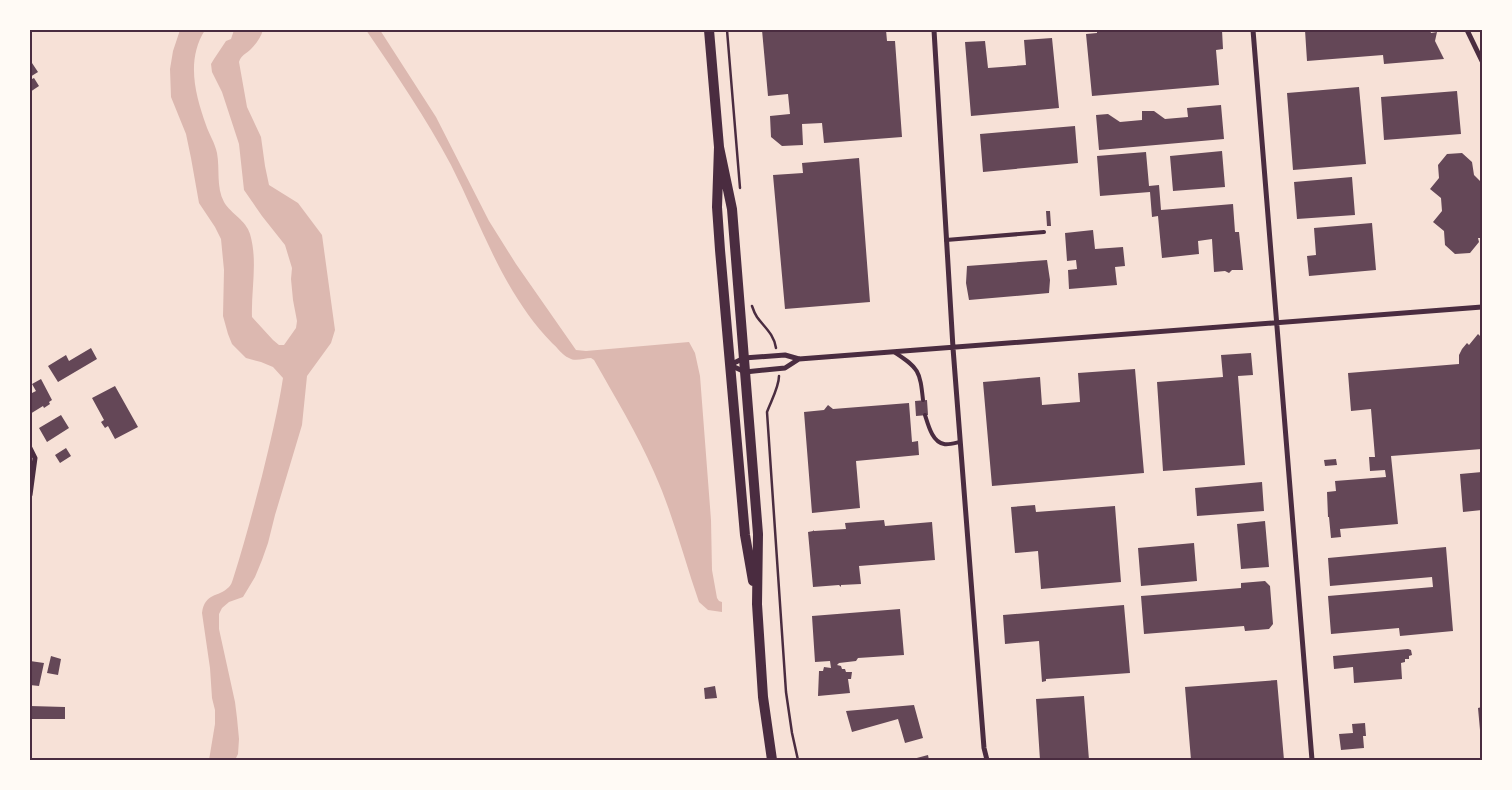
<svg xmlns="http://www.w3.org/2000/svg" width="1512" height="790" font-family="'Noto Sans',sans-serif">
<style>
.water{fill:#dcb8b0}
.building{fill:#644757}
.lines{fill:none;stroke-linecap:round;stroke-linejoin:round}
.path{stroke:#4a2c40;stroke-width:2.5}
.service{stroke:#4a2c40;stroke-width:4}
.minor{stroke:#4a2c40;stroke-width:5}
.secondary{stroke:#4a2c40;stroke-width:10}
.neatline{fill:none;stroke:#4a2c40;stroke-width:2}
</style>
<rect width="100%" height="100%" fill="#f7e1d7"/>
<path class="water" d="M 180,30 L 205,30 C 186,60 195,94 206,125 C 209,134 215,143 217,153 C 220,169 216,187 224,202 C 231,214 246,220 250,234 C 258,261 251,289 252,317 L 273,340 L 279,345 L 284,345 L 296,328 L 297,321 L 293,300 L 291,279 L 292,268 L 285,245 L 262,216 L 244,190 L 239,144 L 222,92 L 212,72 L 211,64 L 214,59 L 226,41 L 231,39 L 234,30 L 263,30 C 261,37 256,44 251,49 C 246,54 241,55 239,62 L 247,107 L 261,137 L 265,166 L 269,185 L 298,203 L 322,235 L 335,330 L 331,343 L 307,376 L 302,425 L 275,515 L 268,543 L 262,560 L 255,577 L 243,597 L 229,602 L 222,608 L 219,614 L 219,629 L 235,702 L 237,718 L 239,739 L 238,754 L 235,760 L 209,760 L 215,724 L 215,710 L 212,698 L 210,668 L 202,613 C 205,592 218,598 229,587 C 231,585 232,582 233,579 C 244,545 253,510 262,476 C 270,443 278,411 283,378 L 273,367 L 261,362 L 246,358 L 232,344 L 228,334 L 223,316 L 224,270 L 221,239 L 215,227 L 199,203 L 191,158 L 186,134 L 171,97 L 170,69 L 173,51 Z
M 366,30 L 380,30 L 436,117 L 489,221 L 516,264 L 576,350 L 586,351 L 689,342 L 695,353 L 700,376 L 711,520 L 712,570 L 717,598 L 719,601 L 722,602 L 722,612 L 708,610 L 699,602 C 684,559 673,514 654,472 C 637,433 615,397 594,360 L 591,358 C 584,358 575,362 569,358 C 562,355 557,347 552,343 C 503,293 482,226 451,165 C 426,118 396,74 366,30 Z"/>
<path class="building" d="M 762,30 L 886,30 L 887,41 L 895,41 L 902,137 L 824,143 L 822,123 L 802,124 L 803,145 L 782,146 L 771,137 L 770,116 L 790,114 L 788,94 L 768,96 Z
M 1097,30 L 1222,30 L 1223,49 L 1216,50 L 1219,85 L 1092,96 L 1086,34 L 1097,33 Z
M 1305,30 L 1430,30 L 1431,33 L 1437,32 L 1435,41 L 1444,59 L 1384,64 L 1383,55 L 1307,61 Z
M 1052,38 L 1059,108 L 971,116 L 965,42 L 985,41 L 988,68 L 1026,65 L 1024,40 Z
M 30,60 L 38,72 L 30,77 Z
M 34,78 L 39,86 L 30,92 L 30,80 Z
M 1359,87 L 1366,164 L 1293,170 L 1287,93 Z
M 1457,91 L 1461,134 L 1384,140 L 1381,97 Z
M 1221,105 L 1224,139 L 1099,150 L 1096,115 L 1108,114 L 1120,122 L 1142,120 L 1142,111 L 1154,111 L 1165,119 L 1188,117 L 1187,108 Z
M 1075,126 L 1078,163 L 983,172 L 980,134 Z
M 1222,151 L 1225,187 L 1173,191 L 1170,156 Z
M 1146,152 L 1149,186 L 1159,185 L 1161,210 L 1233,204 L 1235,232 L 1239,232 L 1243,270 L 1232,270 L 1229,273 L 1225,271 L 1214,272 L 1212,239 L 1198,241 L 1199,254 L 1162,258 L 1158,216 L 1152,217 L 1150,192 L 1100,196 L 1097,156 Z
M 1462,153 L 1472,162 L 1474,175 L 1482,183 L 1482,238 L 1478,238 L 1479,242 L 1470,253 L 1455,254 L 1445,245 L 1444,231 L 1433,222 L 1442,211 L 1441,198 L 1430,189 L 1439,178 L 1438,165 L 1447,154 Z
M 859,158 L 870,302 L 785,309 L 773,175 L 803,173 L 802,163 Z
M 1352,177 L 1355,215 L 1297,219 L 1294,182 Z
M 1046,211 L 1050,211 L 1051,226 L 1047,226 Z
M 1372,223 L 1376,270 L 1309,276 L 1307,256 L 1316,255 L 1314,228 Z
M 1093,230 L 1095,249 L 1123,247 L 1125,266 L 1115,267 L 1117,285 L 1069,289 L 1068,270 L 1077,269 L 1076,260 L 1067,261 L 1065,233 Z
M 1047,260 L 1050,280 L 1049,293 L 969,300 L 966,283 L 967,266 Z
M 1478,334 L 1482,338 L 1482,449 L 1391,456 L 1398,524 L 1340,529 L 1341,537 L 1331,538 L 1329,517 L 1328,517 L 1327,492 L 1336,491 L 1335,481 L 1386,477 L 1385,470 L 1370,471 L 1369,457 L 1375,457 L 1371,409 L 1351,411 L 1348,373 L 1459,364 L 1459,355 L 1462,349 L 1467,343 L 1469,345 Z
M 91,348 L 97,359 L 58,382 L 48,366 L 66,355 L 69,361 Z
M 1251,353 L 1253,375 L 1238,376 L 1245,465 L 1163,471 L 1157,382 L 1223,377 L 1221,355 Z
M 1135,369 L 1144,473 L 992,486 L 983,382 L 1040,377 L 1042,405 L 1080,402 L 1078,373 Z
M 41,379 L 52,400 L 49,402 L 50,404 L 44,408 L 43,406 L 30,414 L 30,394 L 36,391 L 32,384 Z
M 115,386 L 138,427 L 115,439 L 108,426 L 105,428 L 101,422 L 104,420 L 92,398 Z
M 927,400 L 928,415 L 916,416 L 915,401 Z
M 909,403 L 912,442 L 918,441 L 919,455 L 856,461 L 860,508 L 812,513 L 804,412 L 824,410 L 828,405 L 833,409 Z
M 61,415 L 69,428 L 47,442 L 39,428 Z
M 66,448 L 71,456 L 60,463 L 55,455 Z
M 1336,459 L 1337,465 L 1325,466 L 1324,460 Z
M 1482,472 L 1482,510 L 1463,512 L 1460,474 Z
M 1262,482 L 1264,511 L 1197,516 L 1195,488 Z
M 1035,505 L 1036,512 L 1115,506 L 1121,582 L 1041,589 L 1038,551 L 1015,553 L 1011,507 Z
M 884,520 L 885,526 L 932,522 L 935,560 L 859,566 L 861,584 L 841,585 L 841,587 L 839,585 L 813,587 L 808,532 L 813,531 L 814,530 L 814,531 L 846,529 L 845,523 Z
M 1265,521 L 1269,567 L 1241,569 L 1237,524 Z
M 1194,543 L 1197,581 L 1141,586 L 1138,548 Z
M 1446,547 L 1453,631 L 1400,636 L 1399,628 L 1331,634 L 1328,596 L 1433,587 L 1432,577 L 1330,586 L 1328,558 Z
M 1265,581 L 1270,586 L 1273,624 L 1269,629 L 1245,631 L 1244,626 L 1144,634 L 1141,596 L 1241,588 L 1241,583 Z
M 1124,605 L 1130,673 L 1046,679 L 1046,681 L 1042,682 L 1039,641 L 1005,644 L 1003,615 Z
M 900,609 L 904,655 L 858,658 L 856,661 L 839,663 L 837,665 L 841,666 L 842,669 L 845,669 L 846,672 L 852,672 L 851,679 L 848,679 L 850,693 L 818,696 L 819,671 L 823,671 L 824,667 L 831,668 L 830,661 L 815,662 L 812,616 Z
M 1408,649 L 1411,650 L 1412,655 L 1409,656 L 1409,659 L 1405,659 L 1405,662 L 1401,663 L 1402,679 L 1354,683 L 1353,667 L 1334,669 L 1333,656 Z
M 51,656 L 61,659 L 58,675 L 47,673 Z
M 30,661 L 44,663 L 39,686 L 30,685 Z
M 1277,680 L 1284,760 L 1191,760 L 1185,687 Z
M 715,686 L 717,698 L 705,699 L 704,688 Z
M 1084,696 L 1089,760 L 1040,760 L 1036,699 Z
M 914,705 L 923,738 L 905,743 L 898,719 L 852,732 L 846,711 Z
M 30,706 L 65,707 L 65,719 L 30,719 Z
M 1482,707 L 1482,741 L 1481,741 L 1478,708 Z
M 1365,723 L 1366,736 L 1363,736 L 1364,748 L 1341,750 L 1339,734 L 1353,733 L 1352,724 Z
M 928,755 L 929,760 L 913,760 L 913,759 Z"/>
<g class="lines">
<path class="path" d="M 727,30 L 740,188
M 752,306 C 753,309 755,314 757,317 C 764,327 774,334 776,348
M 779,376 C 779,387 771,401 767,412 L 786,692 L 792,733 L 798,760"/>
<path class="service" d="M 946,240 L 1044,232
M 894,352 C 919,368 920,371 923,400
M 925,415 C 928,424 932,442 944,444 C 948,445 955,443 960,442"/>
<path class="minor" d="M 934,30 L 953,348 L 984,748 L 987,760
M 1253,30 L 1312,760
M 1467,30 L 1482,61
M 799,359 L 785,368 L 745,372 L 730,365 L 744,358 L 785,355 L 799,359 L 1482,307
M 30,448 L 35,458 L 30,495"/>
<path class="secondary" d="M 709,30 L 719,147 L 717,207 L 720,250 L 745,535 L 753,581
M 719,147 L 732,209 L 758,534 L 757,604 L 763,697 L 772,760"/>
</g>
<rect width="1512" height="790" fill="none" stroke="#fffaf5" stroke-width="62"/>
<rect x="31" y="31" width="1450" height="728" class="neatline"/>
</svg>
